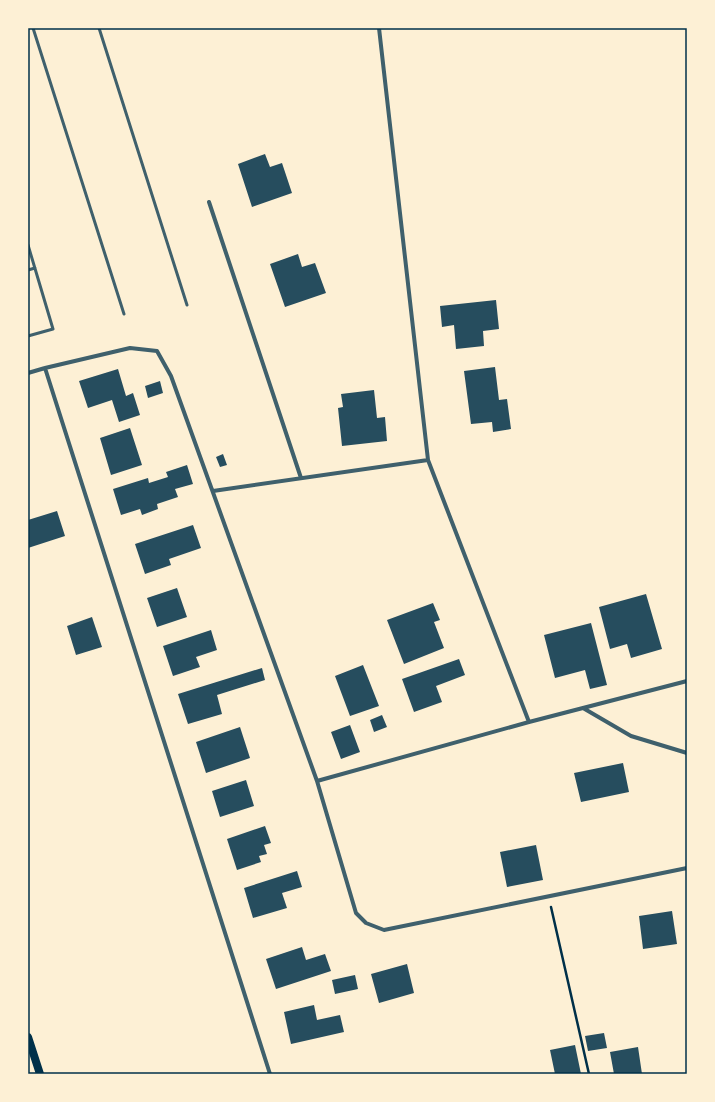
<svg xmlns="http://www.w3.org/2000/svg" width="715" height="1102" font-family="Inter,sans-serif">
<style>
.building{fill:#264d5e}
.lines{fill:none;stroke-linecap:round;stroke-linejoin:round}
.path{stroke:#003049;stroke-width:2.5}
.service{stroke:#3f606c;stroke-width:3}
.minor{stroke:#3f606c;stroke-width:4}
.secondary{stroke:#003049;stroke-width:8}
.neatline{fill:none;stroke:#003049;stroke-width:1.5}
</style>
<rect width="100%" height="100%" fill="#fdf0d5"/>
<path class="building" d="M 265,154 L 270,167 L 282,163 L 292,193 L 252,207 L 238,164 Z
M 298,254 L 302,267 L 315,263 L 326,293 L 285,307 L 270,264 Z
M 496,300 L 499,329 L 483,331 L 484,346 L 456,349 L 454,325 L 442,327 L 440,306 Z
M 495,367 L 499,400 L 507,399 L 511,429 L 493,432 L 492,422 L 471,424 L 464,371 Z
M 118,369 L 126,396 L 133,393 L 140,415 L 119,422 L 112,400 L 88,408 L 79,381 Z
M 160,381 L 163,393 L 148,398 L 145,386 Z
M 374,390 L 377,418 L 385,417 L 387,441 L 342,446 L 338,408 L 343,407 L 341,394 Z
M 130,428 L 142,465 L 111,475 L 100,438 Z
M 223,454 L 227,465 L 220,467 L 216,457 Z
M 187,465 L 193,484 L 175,489 L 178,497 L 157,504 L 158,509 L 142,515 L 140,509 L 121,515 L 113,489 L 148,478 L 149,483 L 168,477 L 166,472 Z
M 57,511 L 65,536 L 28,548 L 28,520 Z
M 193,525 L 201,548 L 169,559 L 171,565 L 145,574 L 135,544 Z
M 177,588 L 187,617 L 157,627 L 147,598 Z
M 646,594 L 662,649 L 631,658 L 627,644 L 610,649 L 599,607 Z
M 433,603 L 440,620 L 434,622 L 444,648 L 404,664 L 387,620 Z
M 92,617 L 102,647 L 76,655 L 67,626 Z
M 591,623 L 607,685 L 590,689 L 585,670 L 555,678 L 544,635 Z
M 211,630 L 217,650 L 196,657 L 200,667 L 173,676 L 163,646 Z
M 459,659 L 465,675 L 436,686 L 442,702 L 414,712 L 402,679 Z
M 363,665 L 379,706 L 350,716 L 335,676 Z
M 262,668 L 265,680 L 217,695 L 222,714 L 188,724 L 178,694 Z
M 382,715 L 387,727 L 374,732 L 370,720 Z
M 350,725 L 360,752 L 341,759 L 331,732 Z
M 240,727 L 250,758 L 206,773 L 196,742 Z
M 623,763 L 629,792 L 581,802 L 574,773 Z
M 246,780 L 254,806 L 220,817 L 212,791 Z
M 265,826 L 271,843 L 264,845 L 267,854 L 259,856 L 261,862 L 237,870 L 227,839 Z
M 536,845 L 543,880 L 507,887 L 500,852 Z
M 297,871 L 302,887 L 282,893 L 287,908 L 253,918 L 244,888 Z
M 672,911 L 677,944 L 643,949 L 639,916 Z
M 302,947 L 306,960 L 325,954 L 331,971 L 276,989 L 266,959 Z
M 407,964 L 414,993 L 379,1003 L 371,974 Z
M 355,975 L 358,989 L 335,994 L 332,980 Z
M 314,1005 L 317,1020 L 340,1015 L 344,1032 L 291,1044 L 284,1012 Z
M 604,1033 L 607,1048 L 588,1051 L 585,1036 Z
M 575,1045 L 581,1074 L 555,1074 L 550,1050 Z
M 638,1047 L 642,1074 L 614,1074 L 610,1052 Z"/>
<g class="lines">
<path class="path" d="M 551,907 L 589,1074"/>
<path class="service" d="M 33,28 L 124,314
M 99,28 L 187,305
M 28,245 L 53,329 L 28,336
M 28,270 L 35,268"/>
<path class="minor" d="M 379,28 L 428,460 L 529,722
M 209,202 L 301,478
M 45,368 L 270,1074
M 28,373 L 45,368 L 130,348 L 157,351 L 171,376 L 317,781 L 356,913 L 366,923 L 384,930 L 687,868
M 213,491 L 428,460
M 583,708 L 631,736 L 687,753
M 317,781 L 529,722 L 687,681"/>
<path class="secondary" d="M 28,1037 L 40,1074"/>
</g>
<rect width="715" height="1102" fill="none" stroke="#fdf0d5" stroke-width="58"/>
<rect x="29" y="29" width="657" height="1044" class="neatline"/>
</svg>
